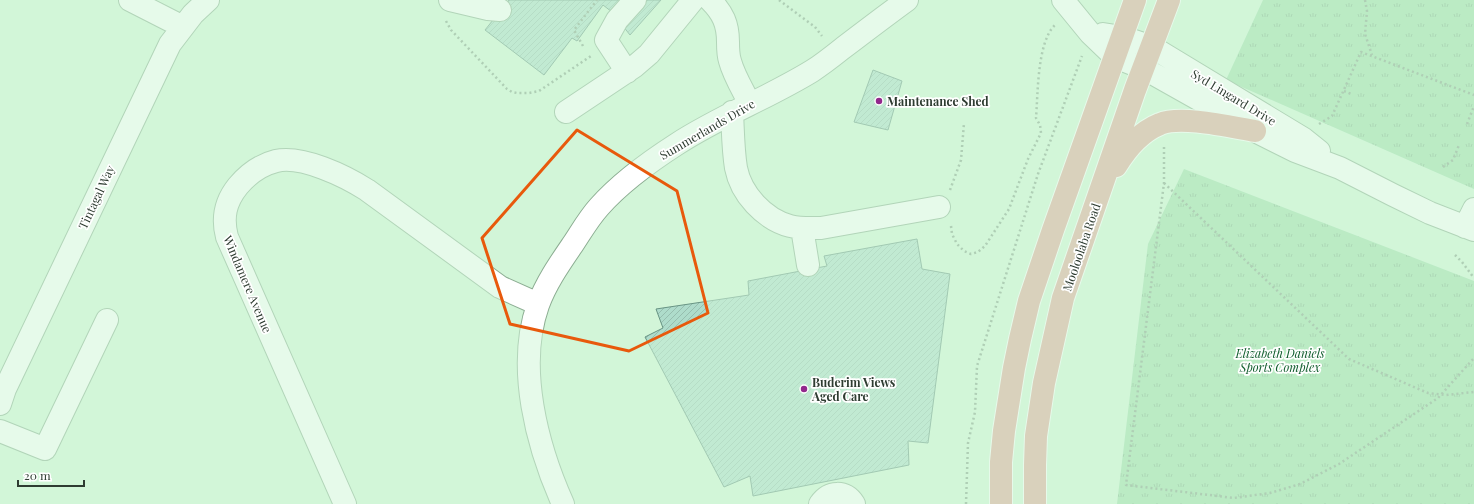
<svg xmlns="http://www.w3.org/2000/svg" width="1474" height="504" font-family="'Playfair Display',serif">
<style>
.grass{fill:url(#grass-tufts)}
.building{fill:url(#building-hatch);stroke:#689484}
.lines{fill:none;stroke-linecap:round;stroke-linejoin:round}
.minor-casing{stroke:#8cad92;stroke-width:24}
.major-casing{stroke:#fff;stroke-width:24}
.path{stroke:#869f8a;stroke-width:2.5;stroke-dasharray:2 3;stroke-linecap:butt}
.minor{stroke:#fff;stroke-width:22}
.major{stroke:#e3a49a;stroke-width:22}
.marked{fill:none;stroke:#e8590c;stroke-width:3;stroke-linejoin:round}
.poi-dot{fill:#92288c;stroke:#fff;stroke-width:1.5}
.labels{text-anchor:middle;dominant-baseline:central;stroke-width:3.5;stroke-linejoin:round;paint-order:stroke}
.street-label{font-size:12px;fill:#2e3c31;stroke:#fff}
.poi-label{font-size:12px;font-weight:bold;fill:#2e3c31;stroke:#fff;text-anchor:start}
.park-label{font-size:12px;font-style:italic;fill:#0e5c2b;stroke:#fff}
</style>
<defs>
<pattern id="grass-tufts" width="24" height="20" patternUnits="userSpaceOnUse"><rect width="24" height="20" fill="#9fddac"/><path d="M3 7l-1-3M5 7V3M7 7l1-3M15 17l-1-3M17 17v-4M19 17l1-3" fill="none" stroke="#82b48d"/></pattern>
<pattern id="building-hatch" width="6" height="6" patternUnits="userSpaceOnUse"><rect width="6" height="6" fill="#aedccb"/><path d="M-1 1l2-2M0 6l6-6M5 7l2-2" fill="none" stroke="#96beaf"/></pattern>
</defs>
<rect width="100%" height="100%" fill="#d2f5d8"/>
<path class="grass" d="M 1263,0 L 1474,0 L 1474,189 L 1226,80 Z
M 1184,169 L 1474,281 L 1474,504 L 1117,504 L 1148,244 Z"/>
<path class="building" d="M 509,0 L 661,0 L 630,35 L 612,12 L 603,5 L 577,41 L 572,38 L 544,75 L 485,30 Z
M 873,70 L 902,81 L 888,130 L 854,122 Z
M 917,239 L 922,269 L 950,274 L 928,443 L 908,441 L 909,465 L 753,496 L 750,476 L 724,487 L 645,337 L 663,328 L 656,309 L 749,295 L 748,281 L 827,266 L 824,256 Z"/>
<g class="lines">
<g class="minor-casing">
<path id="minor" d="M 130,0 L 183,27
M 450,0 L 488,9 L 500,10
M 710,0 C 723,13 728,24 728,42 C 728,48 728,55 730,61 C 734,76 743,90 750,104
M 1063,0 L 1090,33 L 1115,57 L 1143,68 L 1255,131 L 1295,151 L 1340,168 L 1393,195 L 1430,213 L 1474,230
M 1103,34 L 1122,37 L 1152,47 L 1304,139 L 1319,151
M 627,72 L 606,40 L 617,20 L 635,0
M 566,112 L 635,66 L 649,54 L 693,0
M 732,112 C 733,131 733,150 736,168 C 741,194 764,219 790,226 C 801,229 811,228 821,228 L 939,207
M 1465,227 L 1474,209
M 802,228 L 808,265
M 0,404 L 5,389 L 170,44 L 193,14 L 208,0
M 0,431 L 45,449 L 107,320
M 345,504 L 227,237 C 222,218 225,202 238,186 C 248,174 260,165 276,161 C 302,155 345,176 367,190 L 500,287 L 538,304
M 563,504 C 537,446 516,367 538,305 C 546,283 560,263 573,244 C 581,232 589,218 599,207 C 621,182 649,162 677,144 C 720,116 768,98 812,71 C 823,64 833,56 843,48 C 864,32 885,16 907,0
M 820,504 C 829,491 845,490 854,504"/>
</g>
<g class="major-casing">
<path id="major" d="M 1116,166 C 1127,148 1140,132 1160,124 C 1181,115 1231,127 1255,131
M 1001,504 L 1001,462 L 1004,431 L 1014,368 L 1020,339 L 1029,301 L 1053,230 L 1135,0
M 1035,504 L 1035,465 L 1036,436 L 1044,383 L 1063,298 L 1135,90 L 1169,0"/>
</g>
<path class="path" d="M 779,0 L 815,27 L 822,36
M 1365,0 L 1367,11 L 1365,34 L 1372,55
M 446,21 L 451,30 L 507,89 L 512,92 L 517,93 L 529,93 L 539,91 L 591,56
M 583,46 L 574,30 L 597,0
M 1344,91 L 1351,94
M 1319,124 L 1332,116 L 1361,52 L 1474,95
M 1467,124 L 1474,106
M 1164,147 L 1164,183 L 1126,485 L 1234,498 L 1270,493 L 1300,484 L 1339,464 L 1438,398 L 1474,358
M 1443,167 L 1453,160 L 1459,145
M 1164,183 L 1349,359 L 1428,393 L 1446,395 L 1474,392
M 950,190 L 961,160 L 964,123
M 951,226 L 952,234 L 957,244 L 964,251 L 971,254 L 978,252 L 985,246 L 1009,209 L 1028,159 L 1041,133 L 1040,125 L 1036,118 C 1038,94 1037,42 1055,25
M 1455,255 L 1462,262 L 1474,278
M 966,504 L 968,443 L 975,412 L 977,366 L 1038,174 L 1082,56"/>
<use href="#minor" class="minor"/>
<use href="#major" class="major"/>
</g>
<path d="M0 0H1474V504H0ZM 577,130 L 677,191 L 708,313 L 629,351 L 510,324 L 482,238 Z" fill="#d2f5d8" fill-opacity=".55" fill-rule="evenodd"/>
<path class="marked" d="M 577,130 L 677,191 L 708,313 L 629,351 L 510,324 L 482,238 Z"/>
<g class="poi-dot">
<circle cx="879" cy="101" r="4"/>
<circle cx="804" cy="389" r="4"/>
</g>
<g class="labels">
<g class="street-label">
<text transform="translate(1234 97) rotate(31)">Syd Lingard Drive</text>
<text transform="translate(707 129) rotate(-30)">Summerlands Drive</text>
<text transform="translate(96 197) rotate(-65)">Tintagal Way</text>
<text transform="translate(1081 247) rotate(-71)">Mooloolaba Road</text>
<text transform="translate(248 284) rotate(67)">Windamere Avenue</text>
</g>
<g class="poi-label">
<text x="887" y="101">Maintenance Shed</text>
<text x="812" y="382">Buderim Views<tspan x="812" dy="14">Aged Care</tspan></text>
</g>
<g class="park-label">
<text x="1280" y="353">Elizabeth Daniels<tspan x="1280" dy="14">Sports Complex</tspan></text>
</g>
</g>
<path d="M18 480v6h66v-6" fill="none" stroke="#2e3c31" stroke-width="2"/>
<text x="24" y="480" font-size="12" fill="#2e3c31" stroke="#ffffff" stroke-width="3" paint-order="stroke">20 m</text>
</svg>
